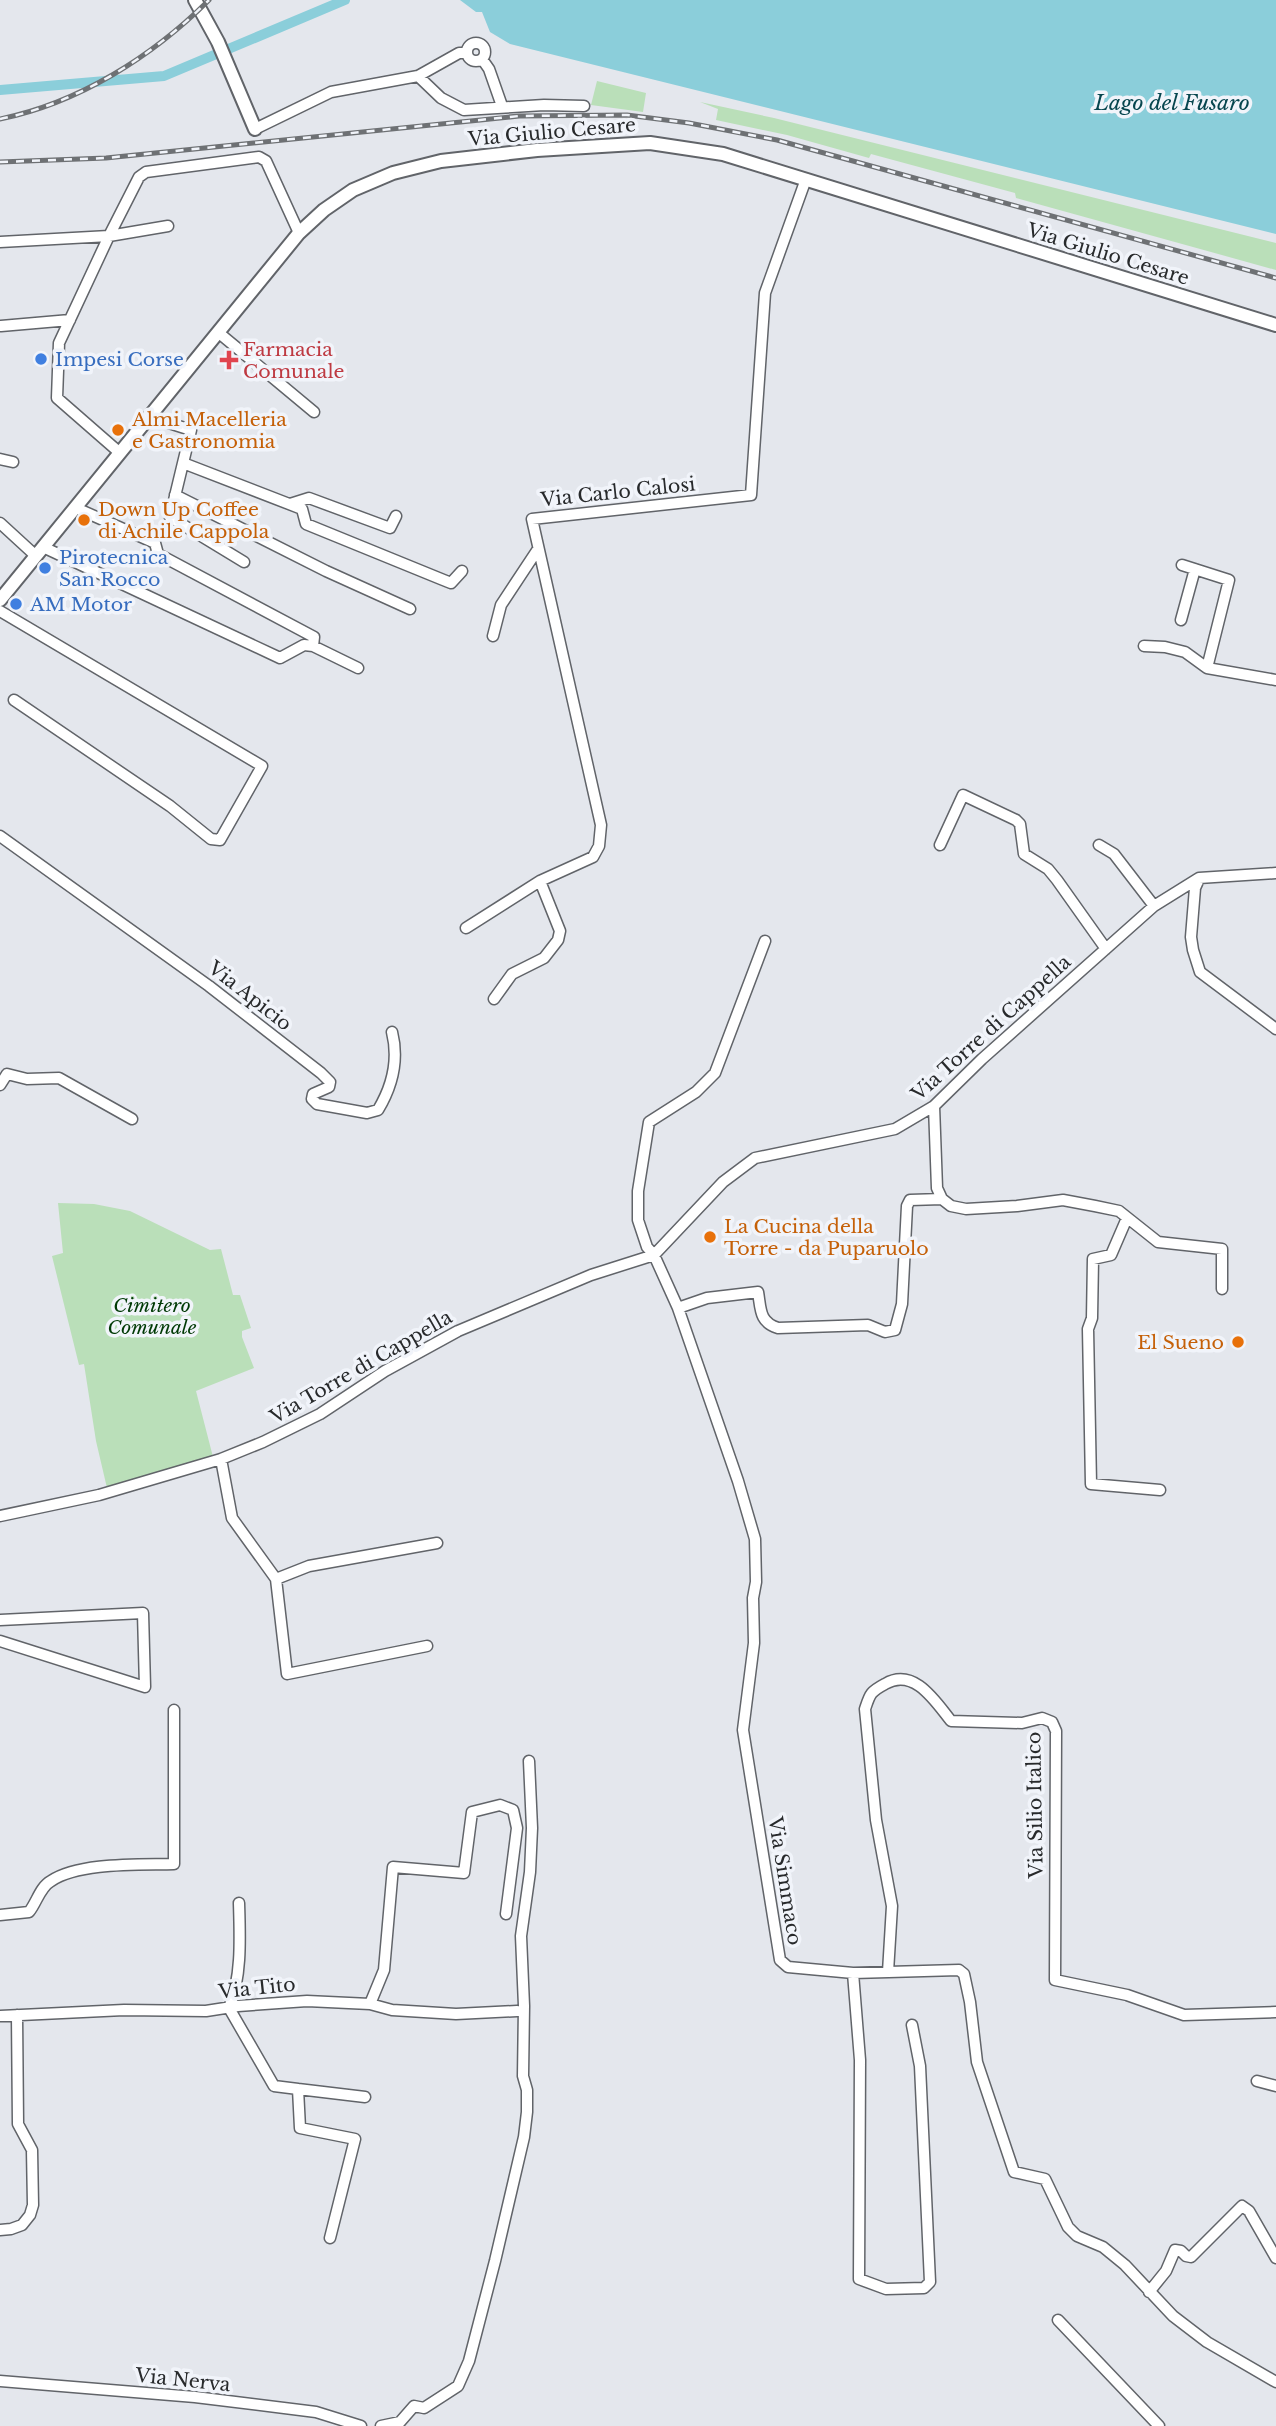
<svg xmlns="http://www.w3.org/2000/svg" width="1276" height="2426" font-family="'Libre Baskerville',serif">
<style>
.green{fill:#badfb9}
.water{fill:#8bceda}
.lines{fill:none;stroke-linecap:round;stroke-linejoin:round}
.canal{stroke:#8bceda;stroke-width:10}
.minor-casing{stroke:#616469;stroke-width:13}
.tertiary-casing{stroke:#616469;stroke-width:16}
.minor{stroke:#fff;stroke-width:10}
.tertiary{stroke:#fff;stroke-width:12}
.rail-casing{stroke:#6e7174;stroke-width:5}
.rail{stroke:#f1f4fa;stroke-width:2.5;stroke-dasharray:8;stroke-linecap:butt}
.shop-dot{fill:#3f7fe0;stroke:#f1f4fa;stroke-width:2.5}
.health-dot{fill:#e0444e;stroke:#f1f4fa;stroke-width:2.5}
.food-dot{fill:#e8710a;stroke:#f1f4fa;stroke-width:2.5}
.labels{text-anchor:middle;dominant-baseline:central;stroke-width:7;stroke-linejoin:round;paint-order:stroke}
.street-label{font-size:19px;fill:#282a2c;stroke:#f1f4fa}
.health-label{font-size:19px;fill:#be3a42;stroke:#f1f4fa;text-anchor:start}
.shop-label{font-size:19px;fill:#366cbe;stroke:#f1f4fa;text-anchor:start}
.food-label{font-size:19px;fill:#c56008;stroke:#f1f4fa;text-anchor:start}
.park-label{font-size:19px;font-style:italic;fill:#003a05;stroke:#f1f4fa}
.water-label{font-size:21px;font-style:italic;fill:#07464f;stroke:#f1f4fa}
</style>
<rect width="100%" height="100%" fill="#e4e7ed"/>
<path class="green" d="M 597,81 L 646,93 L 643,112 L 591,105 Z
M 700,102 L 774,118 L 1276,243 L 1276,270 L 1016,198 L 1015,193 L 871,154 L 869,158 L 787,135 L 716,120 L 718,109 Z
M 58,1203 L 94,1204 L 130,1211 L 210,1250 L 221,1249 L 233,1295 L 240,1295 L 251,1328 L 242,1331 L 242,1337 L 254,1368 L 196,1391 L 213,1457 L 107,1488 L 96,1441 L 84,1364 L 79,1365 L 52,1256 L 63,1253 Z"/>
<path class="water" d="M 460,0 L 1276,0 L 1276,234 L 510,44 L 490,32 L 482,12 L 476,12 Z"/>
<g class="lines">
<path class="canal" d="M 0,90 L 164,76 L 345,0"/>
<g class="minor-casing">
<path id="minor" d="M467 52a9 9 0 1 1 18 0a9 9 0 1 1-18 0Z
M 482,59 L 489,69 L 502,106
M 418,76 L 441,98 L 464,110 L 544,105 L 584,106
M 255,129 L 331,92 L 418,76 L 459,53 L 466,53
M 0,242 L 109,236 L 168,226
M 1,326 L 70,320
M 219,333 L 314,412
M 150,417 L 191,430 L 183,463 L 302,509 L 306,524 L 441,579 L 451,583 L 462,571
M 120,453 L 57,398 L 59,343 L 109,236 L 139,177 L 146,172 L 259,157 L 266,161 L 299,233
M 0,459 L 13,462
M 183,463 L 170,517 L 244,562
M 175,495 L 326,571 L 410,609
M 290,504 L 309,498 L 390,528 L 396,516
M 76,508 L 155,543 L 158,554 L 314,637 L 313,646 L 358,668
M 0,523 L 36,556
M 43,547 L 280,658 L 304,645 L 313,646
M 1182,565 L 1229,580 L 1207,668
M 0,611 L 262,766 L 220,840 L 211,839 L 170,806 L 14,700
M 1181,620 L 1195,569
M 493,636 L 501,605 L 538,549
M 1144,646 L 1165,647 L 1185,652 L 1207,668 L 1276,680
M 0,836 L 209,986 L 321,1073 L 330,1082 L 329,1087 L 313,1094 L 312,1099 L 317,1104 L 367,1113 L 378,1110 C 393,1085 399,1060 392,1032
M 940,845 L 963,795 L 1016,820 L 1020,824 L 1024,854 L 1048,869 L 1057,880 L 1106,949
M 1099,845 L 1114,854 L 1154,906
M 1199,879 L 1195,888 L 1191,937 L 1193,950 L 1200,972 L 1276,1029
M 466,928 L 540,881 L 593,857 L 599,846 L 601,825 L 532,519 L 751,495 L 765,293 L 806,179
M 765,941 L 715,1073 L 696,1092 L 649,1122 L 638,1191 L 638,1220 L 647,1247 L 654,1255 L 678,1308 L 738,1481 L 755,1539 L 756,1582 L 753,1598 L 754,1643 L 743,1730 L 780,1960 L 788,1967 L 853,1973 L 959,1970 L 964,1974 L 970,2002 L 977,2062 L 1014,2172 L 1045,2179 L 1068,2227 L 1077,2236 L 1103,2247 L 1125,2265 L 1173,2316 L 1207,2342 L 1276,2382
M 494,999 L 512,974 L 544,958 L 558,940 L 560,931 L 540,881
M 0,1085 L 7,1074 L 27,1079 L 59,1078 L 132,1119
M 934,1106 L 937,1188 L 942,1199 L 951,1206 L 966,1209 L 1017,1206 L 1063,1200 L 1095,1206 L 1119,1211 L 1158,1242 L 1222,1249 L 1222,1289
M 1127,1218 L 1111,1255 L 1093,1259 L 1092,1318 L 1088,1329 L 1091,1484 L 1160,1490
M 678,1308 L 707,1298 L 758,1292 C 761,1309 759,1322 778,1328 L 868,1325 L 885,1332 L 895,1330 L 902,1304 L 907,1206 L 910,1200 L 942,1199
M 221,1459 L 232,1518 L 276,1579 L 287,1674 L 427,1646
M 0,1516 L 99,1495 L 221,1459 L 263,1442 L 320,1414 L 385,1371 L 458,1331 L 591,1275 L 654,1255 L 723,1182 L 755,1158 L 895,1129 L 934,1106 L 982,1059 L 1154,906 L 1199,878 L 1276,873
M 276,1579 L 309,1566 L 437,1543
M 0,1620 L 143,1613 L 145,1687 L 0,1641
M 239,1903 C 240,1937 242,1977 229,2008 L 274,2086 L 298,2089 L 300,2128 L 355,2139 L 330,2238
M 0,1915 L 29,1912 C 37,1902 40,1887 51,1881 C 79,1862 140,1865 174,1864 L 174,1710
M 888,1972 L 892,1906 L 876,1820 L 865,1709 C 870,1694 870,1692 885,1684 C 914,1667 935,1701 951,1721 L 1022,1723 L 1042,1718 L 1052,1722 L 1056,1731 L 1055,1980 L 1127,1995 L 1184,2015 L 1276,2012
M 853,1973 L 860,2060 L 859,2279 L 886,2289 L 924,2288 L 930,2282 L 920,2066 L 912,2025
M 370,2004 L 384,1970 L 393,1867 L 464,1873 L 472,1812 L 500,1805 L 513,1810 L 517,1828 L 506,1914
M 0,2016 L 124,2010 L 206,2011 L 238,2006 L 307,2001 L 370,2004 L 392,2010 L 456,2014 L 517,2011
M 1257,2081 L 1276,2086
M 298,2089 L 365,2097
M 0,2230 L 11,2229 L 22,2225 L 30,2215 L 33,2205 L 32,2150 L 18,2124 L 17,2015
M 1149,2292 L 1166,2271 L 1175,2250 L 1181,2251 L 1186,2256 L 1191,2257 L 1242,2206 L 1249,2211 L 1276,2258
M 1058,2320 L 1159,2426
M 0,2381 L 195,2397 L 316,2412 L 361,2426
M 381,2426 L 400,2422 L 414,2406 L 424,2408 L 458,2386 L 469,2361 L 495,2261 L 524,2137 L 527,2112 L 527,2090 L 523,2076 L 524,2006 L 521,1936 L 530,1872 L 532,1828 L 529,1761"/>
</g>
<g class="tertiary-casing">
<path id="tertiary" d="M 195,0 L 218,42 L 255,129
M 0,600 L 299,233 L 324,210 L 353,190 L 393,173 L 441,161 L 537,150 L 650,143 L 723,154 L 1276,325"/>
</g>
<use href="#minor" class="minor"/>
<use href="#tertiary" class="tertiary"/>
<g class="rail-casing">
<path id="rail" d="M 0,119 C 79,103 153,56 209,0
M 0,162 L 106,158 L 519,116 L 627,115 L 689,123 L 777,140 L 1276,278"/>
</g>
<use href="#rail" class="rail"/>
</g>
<g class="shop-dot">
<circle cx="41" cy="359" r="7"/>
<circle cx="45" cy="568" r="7"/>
<circle cx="16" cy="604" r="7"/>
</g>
<path class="health-dot" d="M225.5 349.5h7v7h7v7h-7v7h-7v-7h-7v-7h7z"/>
<g class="food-dot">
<circle cx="118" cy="430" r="7"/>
<circle cx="84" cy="520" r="7"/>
<circle cx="710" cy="1237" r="7"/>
<circle cx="1238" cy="1342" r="7"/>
</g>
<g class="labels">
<g class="street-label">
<text transform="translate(552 132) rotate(-5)">Via Giulio Cesare</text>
<text transform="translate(1108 254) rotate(17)">Via Giulio Cesare</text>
<text transform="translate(618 492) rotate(-6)">Via Carlo Calosi</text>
<text transform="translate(250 996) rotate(38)">Via Apicio</text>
<text transform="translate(991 1028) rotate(-42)">Via Torre di Cappella</text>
<text transform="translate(361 1367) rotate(-30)">Via Torre di Cappella</text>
<text transform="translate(1035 1805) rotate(-91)">Via Silio Italico</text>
<text transform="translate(785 1881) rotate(81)">Via Simmaco</text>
<text transform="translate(257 1988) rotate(-6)">Via Tito</text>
<text transform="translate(183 2380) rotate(6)">Via Nerva</text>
</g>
<g class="health-label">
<text x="243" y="349">Farmacia<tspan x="243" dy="22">Comunale</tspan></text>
</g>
<g class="shop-label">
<text x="55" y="359">Impesi Corse</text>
<text x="59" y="557">Pirotecnica<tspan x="59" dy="22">San Rocco</tspan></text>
<text x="30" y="604">AM Motor</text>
</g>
<g class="food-label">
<text x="132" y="419">Almi Macelleria<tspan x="132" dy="22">e Gastronomia</tspan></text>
<text x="98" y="509">Down Up Coffee<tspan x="98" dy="22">di Achile Cappola</tspan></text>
<text x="724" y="1226">La Cucina della<tspan x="724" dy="22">Torre - da Puparuolo</tspan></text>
<text x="1224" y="1342" text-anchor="end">El Sueno</text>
</g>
<g class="park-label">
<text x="152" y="1305">Cimitero<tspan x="152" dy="22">Comunale</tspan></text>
</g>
<g class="water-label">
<text x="1172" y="103">Lago del Fusaro</text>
</g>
</g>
</svg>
